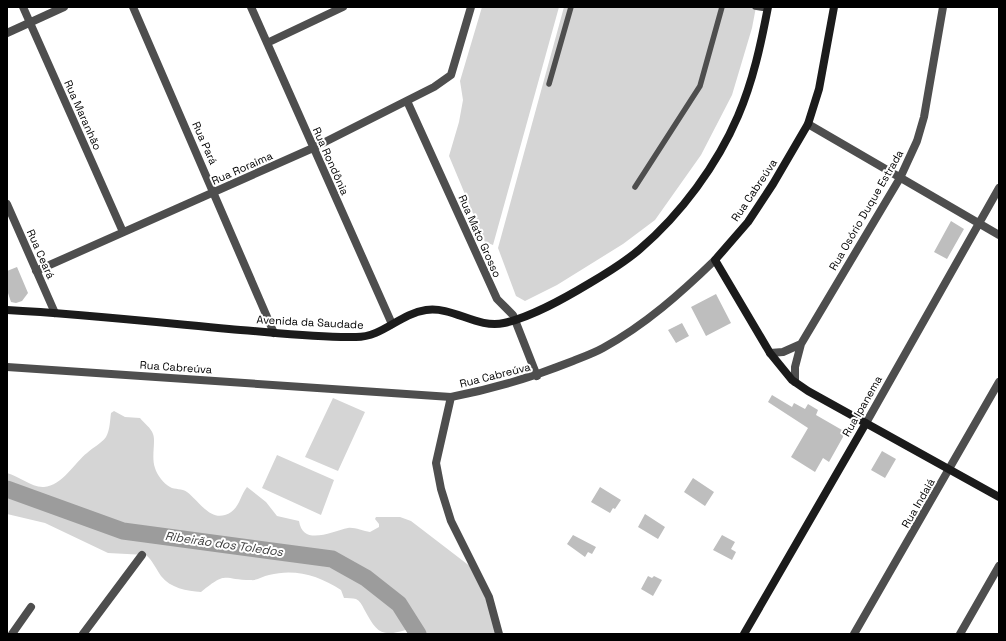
<svg xmlns="http://www.w3.org/2000/svg" width="1006" height="641" font-family="'Space Grotesk',sans-serif">
<style>
.green{fill:#d5d5d5}
.lines{fill:none;stroke-linecap:round;stroke-linejoin:round}
.river{stroke:#9c9c9c;stroke-width:17}
.building{fill:#bebebe}
.lane{stroke:#4e4e4e;stroke-width:5.5}
.street{stroke:#4e4e4e;stroke-width:8}
.secondary{stroke:#1b1b1b;stroke-width:8}
.labels{text-anchor:middle;dominant-baseline:central;stroke-width:4;stroke-linejoin:round;paint-order:stroke}
.street-label{font-size:11px;fill:#000;stroke:#fff}
.water-label{font-size:12px;font-style:italic;fill:#3d3d3d;stroke:#fff}
</style>
<rect width="100%" height="100%" fill="#fff"/>
<path class="green" d="M 482,7 L 559,7 L 493,245 L 485,242 L 449,156 L 459,122 L 463,100 L 460,81 Z
M 564,7 L 756,7 L 752,28 L 732,95 L 701,155 L 655,220 L 623,244 L 557,285 L 525,301 L 516,296 L 498,248 Z
M 333,398 L 365,412 L 338,471 L 305,457 Z
M 114,411 L 125,417 L 140,418 C 144,423 151,428 153,434 C 156,441 151,457 155,468 C 157,475 164,484 170,487 C 175,490 182,488 187,492 C 198,500 209,520 225,515 C 240,510 239,497 247,487 L 266,502 L 277,516 L 299,521 C 303,547 332,531 348,528 C 354,527 363,531 370,532 L 379,527 L 379,524 L 375,519 L 376,517 L 400,517 L 411,521 L 471,567 L 485,586 L 499,634 L 411,634 L 409,629 C 381,638 377,633 364,609 C 362,605 360,601 356,599 C 353,598 347,598 344,598 L 341,590 C 320,576 295,568 269,575 C 263,576 257,581 251,580 C 222,580 228,570 201,592 C 187,591 170,588 161,576 C 156,569 153,561 146,555 L 108,553 L 45,523 L 7,514 L 7,473 C 19,476 32,488 44,487 C 62,486 75,462 87,453 C 93,447 101,444 106,437 C 110,430 110,420 111,413 Z
M 277,455 L 334,480 L 321,515 L 262,488 Z"/>
<g class="lines">
<path class="river" d="M 7,489 L 123,531 L 332,559 L 366,578 L 399,604 L 418,634"/>
</g>
<path class="building" d="M 951,221 L 964,229 L 947,259 L 934,252 Z
M 17,267 L 28,293 L 22,301 L 16,303 L 11,302 L 7,290 L 7,271 Z
M 716,294 L 731,323 L 706,336 L 691,307 Z
M 682,323 L 689,336 L 676,343 L 668,330 Z
M 772,395 L 792,407 L 794,403 L 805,409 L 808,404 L 818,410 L 816,415 L 842,430 L 843,437 L 829,462 L 823,458 L 815,472 L 791,457 L 808,428 L 768,402 Z
M 882,451 L 896,459 L 885,478 L 871,470 Z
M 693,478 L 714,492 L 705,506 L 684,492 Z
M 600,487 L 621,500 L 615,509 L 613,508 L 610,513 L 591,502 Z
M 645,514 L 665,527 L 658,539 L 638,527 Z
M 573,535 L 596,547 L 592,554 L 588,552 L 585,557 L 567,544 Z
M 722,535 L 735,542 L 731,549 L 736,552 L 732,560 L 713,550 Z
M 648,576 L 652,578 L 654,576 L 662,580 L 653,596 L 641,589 Z"/>
<g class="lines">
<path class="lane" d="M 755,7 L 768,9
M 549,84 L 571,7
M 635,187 L 700,86 L 722,7"/>
<path class="street" d="M 23,7 L 123,232
M 133,7 L 274,333
M 251,7 L 392,324
M 7,33 L 64,7
M 267,43 L 343,7
M 407,101 L 497,299 L 513,315 L 537,376
M 808,124 L 999,235
M 7,204 L 55,313
M 36,271 L 313,148 L 434,87 L 451,75 L 471,7
M 801,344 L 900,178 L 917,141 L 924,117 L 943,7
M 770,353 L 783,352 L 801,344 L 795,367 L 795,382
M 7,367 L 451,397 C 493,389 533,377 573,361 C 583,357 594,353 603,348 C 645,325 681,293 715,260
M 451,397 L 436,463 L 441,489 L 451,521 L 489,597 L 499,634
M 866,423 L 999,188
M 12,634 L 31,607
M 83,634 L 142,555
M 854,634 L 999,382
M 960,634 L 999,566"/>
<path class="secondary" d="M 834,7 L 819,89 L 808,124 L 773,184 L 748,222 L 715,260 L 770,353 L 792,380 L 808,391 L 999,497
M 7,310 C 81,314 155,322 229,329 C 270,332 315,338 356,337 C 383,337 399,314 426,310 C 453,306 477,329 504,323 C 532,317 565,298 590,283 C 607,273 625,262 640,249 C 681,214 717,165 738,116 C 753,81 761,44 768,7
M 744,634 L 866,423"/>
</g>
<g class="labels">
<g class="street-label">
<text transform="translate(83 115) rotate(66)">Rua Maranhão</text>
<text transform="translate(205 143) rotate(66)">Rua Pará</text>
<text transform="translate(331 161) rotate(66)">Rua Rondônia</text>
<text transform="translate(242 168) rotate(-24)">Rua Roraima</text>
<text transform="translate(754 190) rotate(-56)">Rua Cabreúva</text>
<text transform="translate(866 210) rotate(-60)">Rua Osório Duque Estrada</text>
<text transform="translate(480 236) rotate(66)">Rua Mato Grosso</text>
<text transform="translate(41 254) rotate(66)">Rua Ceará</text>
<text transform="translate(310 322) rotate(3)">Avenida da Saudade</text>
<text transform="translate(176 367) rotate(4)">Rua Cabreúva</text>
<text transform="translate(495 375) rotate(-14)">Rua Cabreúva</text>
<text transform="translate(862 406) rotate(-60)">Rua Ipanema</text>
<text transform="translate(918 503) rotate(-60)">Rua Indaiá</text>
</g>
<g class="water-label">
<text transform="translate(224 544) rotate(8)">Ribeirão dos Toledos</text>
</g>
</g>
<rect width="1006" height="641" fill="none" stroke="#000000" stroke-width="16"/>
</svg>
